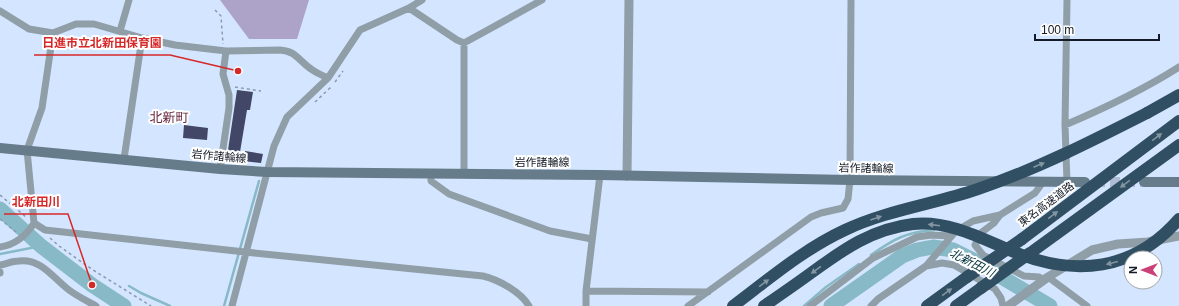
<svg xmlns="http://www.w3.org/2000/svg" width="1179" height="306" font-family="Helvetica,'Noto Sans JP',sans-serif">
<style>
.forest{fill:#ada2c8}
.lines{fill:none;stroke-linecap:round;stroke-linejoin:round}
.stream{stroke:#87b9c6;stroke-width:2.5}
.river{stroke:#87b9c6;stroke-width:15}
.building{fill:#424667}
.secondary-tunnel{stroke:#aebdd4;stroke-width:10;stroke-dasharray:10 5;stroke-linecap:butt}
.path{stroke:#8c9aae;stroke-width:1.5;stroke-dasharray:3 3;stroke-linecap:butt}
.minor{stroke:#909ea8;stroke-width:7}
.tertiary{stroke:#909ea8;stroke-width:9}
.secondary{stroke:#677c8a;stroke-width:10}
.motorway{stroke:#314f63;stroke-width:12}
.motorway-bridge{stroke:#314f63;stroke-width:12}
.oneway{fill:#8395a1}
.labels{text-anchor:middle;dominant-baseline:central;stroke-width:4;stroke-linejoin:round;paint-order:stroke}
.street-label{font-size:11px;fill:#141b26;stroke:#fff}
.water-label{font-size:12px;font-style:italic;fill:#03343e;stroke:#fff}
.quarter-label{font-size:13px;fill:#69263f;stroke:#fff}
.leader{fill:none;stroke:#d62828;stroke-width:1.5}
.callout-dot{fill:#d62828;stroke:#fff;stroke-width:1.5}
.callout-label{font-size:12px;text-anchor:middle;font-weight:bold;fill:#d62828;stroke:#fff;stroke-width:4;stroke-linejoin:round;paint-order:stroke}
</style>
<rect width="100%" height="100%" fill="#d4e6ff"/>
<path class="forest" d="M 220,0 L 309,0 L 297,39 L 249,39 Z"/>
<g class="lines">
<path class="stream" d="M 0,254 L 41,246
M 871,255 C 894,239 906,232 934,230
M 129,286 L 141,293 L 170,306
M 224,306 L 259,181
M 804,306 L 826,287 L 859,264"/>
<path class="river" d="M 0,209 L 41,246 L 92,285 L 124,306
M 831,306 L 902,256 L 917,250 L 933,247 L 953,250 L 973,260 L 1050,306"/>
</g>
<path class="building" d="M 237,90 L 253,92 L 250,110 L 247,110 L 240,152 L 228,150 Z
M 184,125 L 208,128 L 207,140 L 183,138 Z
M 245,151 L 263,154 L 261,163 L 243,161 Z"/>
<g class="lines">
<path class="secondary-tunnel" d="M 1095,182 L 1144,182"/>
<path class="path" d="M 215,10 L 221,16 L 223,44
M 335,82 L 343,71
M 235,87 L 261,91
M 315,102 L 331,87
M 0,195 L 26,217
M 0,219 L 16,232
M 50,238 L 59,246 L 93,270 L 151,306"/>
<path class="minor" d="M 409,8 L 457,40 L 464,43 L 542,0
M 0,11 L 29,29 L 53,33 L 76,24 L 94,24 L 142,38 L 175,45 L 226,51 L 280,50 C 296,51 298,60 311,69 C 316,73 322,75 328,78
M 120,31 L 129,0
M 1065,125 C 1105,108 1143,90 1179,67
M 124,159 L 142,38
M 220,169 L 229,108 L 229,95 L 223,74 L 226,51
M 431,173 L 431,181 L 449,194 L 550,231 L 592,239
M 464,174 L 464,43
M 1043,182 L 1035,193 L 1000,215 L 994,223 L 982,232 L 975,245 L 983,255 L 1024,276 L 1039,277 L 1044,280
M 1067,182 L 1065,125 L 1067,0
M 34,223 L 45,230 L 245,252 L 483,276 C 499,280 521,292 529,306
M 0,247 C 14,245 26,236 34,223 L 27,150 L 42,108 L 53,33
M 0,265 C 6,264 12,261 19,261 C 41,258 53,278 69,290 C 77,296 87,301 96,306
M 926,266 L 956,231 L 973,221 L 1000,215
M 0,272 L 0,273
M 1048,277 L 1087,306
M 586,291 L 708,292
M 232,306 L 274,146 L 287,117 L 328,78 L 360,30 L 409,8 L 422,0
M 586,306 L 586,291 L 600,175
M 688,306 L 811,217 L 821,213 L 843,208 L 848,199 L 850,180 L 851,0
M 810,306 L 873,258 L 917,237 L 931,235 L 951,236
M 871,306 L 878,299 L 926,266 L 942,263 L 954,265 L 995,289 L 1001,298 L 1003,306"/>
<path class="tertiary" d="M 627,176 L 629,0
M 1008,306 L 1048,277 L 1092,250 L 1118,244 L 1148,242 L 1179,236"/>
<path class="secondary" d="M 0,148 L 220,169 L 267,172 L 600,175 L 850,180 L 1085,182
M 1144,182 L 1179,182"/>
<path class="motorway" d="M 1147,113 L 1179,95
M 1022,239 L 1179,121
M 1033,251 L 1179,145
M 927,306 L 967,277
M 956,306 L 981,288"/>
<path class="motorway-bridge" d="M 967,277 L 1022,239
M 981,288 L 1030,253
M 733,306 C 769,279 804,249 845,230 C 887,210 935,204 978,189 C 1037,169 1092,141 1147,113
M 764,306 C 780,295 796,284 811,273 C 844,249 872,229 913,224 C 949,220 983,239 1014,252 C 1075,277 1134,271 1179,219"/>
</g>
<defs><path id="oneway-solid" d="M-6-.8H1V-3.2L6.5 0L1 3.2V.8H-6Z"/></defs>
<g class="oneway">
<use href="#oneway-solid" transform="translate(1157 137) rotate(-37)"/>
<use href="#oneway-solid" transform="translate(1039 165) rotate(-23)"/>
<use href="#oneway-solid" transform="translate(1125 184) rotate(144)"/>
<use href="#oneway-solid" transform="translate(1053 215) rotate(-38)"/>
<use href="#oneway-solid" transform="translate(876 218) rotate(-19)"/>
<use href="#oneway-solid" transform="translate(934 225) rotate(-173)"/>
<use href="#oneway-solid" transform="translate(1112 263) rotate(166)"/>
<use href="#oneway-solid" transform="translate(816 270) rotate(144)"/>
<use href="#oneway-solid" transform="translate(764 283) rotate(-36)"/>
<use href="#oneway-solid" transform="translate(947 292) rotate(-36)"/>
</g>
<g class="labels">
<g class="street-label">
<text transform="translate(219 156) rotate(5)">岩作諸輪線</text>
<text x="542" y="162">岩作諸輪線</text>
<text transform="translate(866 168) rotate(1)">岩作諸輪線</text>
<text transform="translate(1046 204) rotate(-37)">東名高速道路</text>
</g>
<g class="water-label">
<text transform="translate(972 263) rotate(27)">北新田川</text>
</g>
<g class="quarter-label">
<text x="169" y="117">北新町</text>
</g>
</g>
<path class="leader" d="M238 71L170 55H34M92 285L68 214H4"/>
<g class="callout-dot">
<circle cx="238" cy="71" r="4"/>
<circle cx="92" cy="285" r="4"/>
</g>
<g class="callout-label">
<text x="102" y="47">日進市立北新田保育園</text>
<text x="36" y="206">北新田川</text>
</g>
<g transform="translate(1143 270) rotate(270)"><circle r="19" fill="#ffffff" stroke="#a1a4a8"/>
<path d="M0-3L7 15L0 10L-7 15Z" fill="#ca4077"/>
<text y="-6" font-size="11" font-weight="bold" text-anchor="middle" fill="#141b26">N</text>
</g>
<path d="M1035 34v6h124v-6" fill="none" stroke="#141b26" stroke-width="2"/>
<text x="1041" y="34" font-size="12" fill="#141b26" stroke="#ffffff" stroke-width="3" paint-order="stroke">100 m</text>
</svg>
